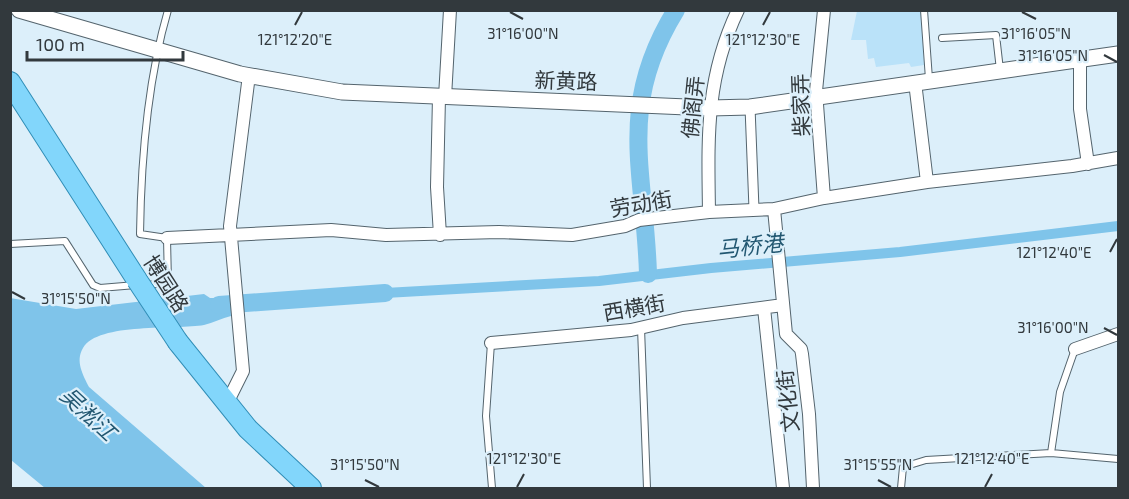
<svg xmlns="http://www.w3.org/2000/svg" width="1129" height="499" font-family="'Exo 2','Noto Sans SC',sans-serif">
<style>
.green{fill:#bae2f9}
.water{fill:#7fc4ea}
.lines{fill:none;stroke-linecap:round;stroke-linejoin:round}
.canal{stroke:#7fc4ea;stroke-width:10}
.river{stroke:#7fc4ea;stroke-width:18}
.service-casing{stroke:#54646d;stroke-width:8}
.pedestrian-casing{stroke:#54646d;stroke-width:11}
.minor-casing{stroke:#54646d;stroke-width:14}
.tertiary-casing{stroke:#54646d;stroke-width:17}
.primary-casing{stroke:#308eb7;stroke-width:22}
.service{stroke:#fff;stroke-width:6}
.pedestrian{stroke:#fff;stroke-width:9}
.minor{stroke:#fff;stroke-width:12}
.tertiary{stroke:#fff;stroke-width:15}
.primary{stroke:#82d6fb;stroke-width:20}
.primary-bridge-casing{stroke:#308eb7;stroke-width:22;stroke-linecap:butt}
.primary-bridge{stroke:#82d6fb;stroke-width:20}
.ticks{fill:none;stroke:#32393d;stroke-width:2}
.labels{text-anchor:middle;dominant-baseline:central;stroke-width:4.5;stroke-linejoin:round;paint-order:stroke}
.street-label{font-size:21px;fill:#32393d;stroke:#dceffa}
.water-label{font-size:22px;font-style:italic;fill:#225771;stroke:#dceffa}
.ticks-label{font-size:15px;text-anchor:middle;fill:#32393d;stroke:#dceffa;stroke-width:4.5;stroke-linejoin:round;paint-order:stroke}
</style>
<rect width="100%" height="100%" fill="#dceffa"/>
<path class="green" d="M 857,11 L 921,11 L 924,65 L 911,67 L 909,63 L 876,67 L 874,58 L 868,59 L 866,40 L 851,40 Z"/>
<path class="water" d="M 204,294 L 210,298 L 230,298 L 231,316 C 222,318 213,323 204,325 C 177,330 98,322 83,348 C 75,361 83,375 89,387 L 206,488 L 45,488 L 11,460 L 10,298 L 76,309 Z"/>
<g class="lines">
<path class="canal" d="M 385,293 L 599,281 L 711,268 L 900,252 L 1118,226"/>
<path class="river" d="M 648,274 C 645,171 616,107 676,10
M 219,305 L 385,293"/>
<g class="service-casing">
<path id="service" d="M 924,10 L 929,79
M 942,38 L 996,35 L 1000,70
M 10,244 L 65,241 L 93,285 L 100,288 L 136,285
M 146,285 L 168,283 L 167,238 L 140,234 C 141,160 147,82 168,10
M 641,328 L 647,488
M 491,343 L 486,416 L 492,488
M 1051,453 L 1060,392 L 1075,349
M 901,488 L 903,467 L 926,460 L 1051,453 L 1118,459"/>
</g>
<g class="pedestrian-casing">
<path id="pedestrian" d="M 750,107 L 754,209"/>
</g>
<g class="minor-casing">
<path id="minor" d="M 1080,59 L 1080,109 L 1088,164
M 915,82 L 927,182
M 439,97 L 437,187 L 440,235
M 445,97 L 450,10
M 824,198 L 816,91 L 824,10
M 774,209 L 786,334 L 801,349 L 802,354 L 809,414 L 813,488
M 709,212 C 708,139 705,79 738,10
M 167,238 L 331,230 L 386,235 L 499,232 L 572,235 L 625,226 L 639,220 L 709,212 L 774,209 L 824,198 L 927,182 L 1072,166 L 1118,158
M 764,308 L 783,488
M 491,343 L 631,330 L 683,318 L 783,305
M 1075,349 L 1118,334
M 227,403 L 243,371 L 230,226 L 249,75"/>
</g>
<g class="tertiary-casing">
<path id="tertiary" d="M 19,10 L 240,74 L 342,92 L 710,108 L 750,107 L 1118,54"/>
</g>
<g class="primary-casing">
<path id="primary" d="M 10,82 L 137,280
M 178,342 L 248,429 L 311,488"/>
</g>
<use href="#service" class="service"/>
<use href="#pedestrian" class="pedestrian"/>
<use href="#minor" class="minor"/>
<use href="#tertiary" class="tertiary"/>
<use href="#primary" class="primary"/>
<g class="primary-bridge-casing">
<path id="primary-bridge" d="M 137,280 L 178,342"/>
</g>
<use href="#primary-bridge" class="primary-bridge"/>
</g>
<path class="ticks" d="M 510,12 L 523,19M 1022,12 L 1036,19M 295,25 L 302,12M 763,25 L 770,12M 1104,55 L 1117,62M 1110,252 L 1117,239M 12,292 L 25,299M 1104,328 L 1117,335M 365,480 L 379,487M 878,480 L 891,487M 517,487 L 524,474M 985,487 L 992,474"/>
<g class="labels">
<g class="street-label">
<text transform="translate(566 80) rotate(2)">新黄路</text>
<text transform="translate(800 105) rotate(-92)">柴家弄</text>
<text transform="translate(692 107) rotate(-84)">佛阁弄</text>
<text transform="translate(641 203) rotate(-10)">劳动街</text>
<text transform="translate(167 283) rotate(57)">博园路</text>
<text transform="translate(634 307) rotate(-10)">西横街</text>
<text transform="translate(787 401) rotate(-96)">文化街</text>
</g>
<g class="water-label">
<text transform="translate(750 245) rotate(-6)">马桥港</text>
<text transform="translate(89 413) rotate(43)">吴淞江</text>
</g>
</g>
<g class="ticks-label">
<text x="523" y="39">31°16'00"N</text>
<text x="1036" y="39">31°16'05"N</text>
<text x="295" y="45">121°12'20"E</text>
<text x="763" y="45">121°12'30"E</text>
<text x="1053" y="61">31°16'05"N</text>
<text x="1054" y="258">121°12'40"E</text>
<text x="76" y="304">31°15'50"N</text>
<text x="1053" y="333">31°16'00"N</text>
<text x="524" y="464">121°12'30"E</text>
<text x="992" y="464">121°12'40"E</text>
<text x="365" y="470">31°15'50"N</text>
<text x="878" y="470">31°15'55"N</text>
</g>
<rect width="1129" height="499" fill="none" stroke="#32393d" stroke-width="24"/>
<path d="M27 51v9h156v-9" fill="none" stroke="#32393d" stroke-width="3"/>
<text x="36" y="51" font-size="18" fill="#32393d" stroke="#dceffa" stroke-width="4.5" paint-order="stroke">100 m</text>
</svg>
